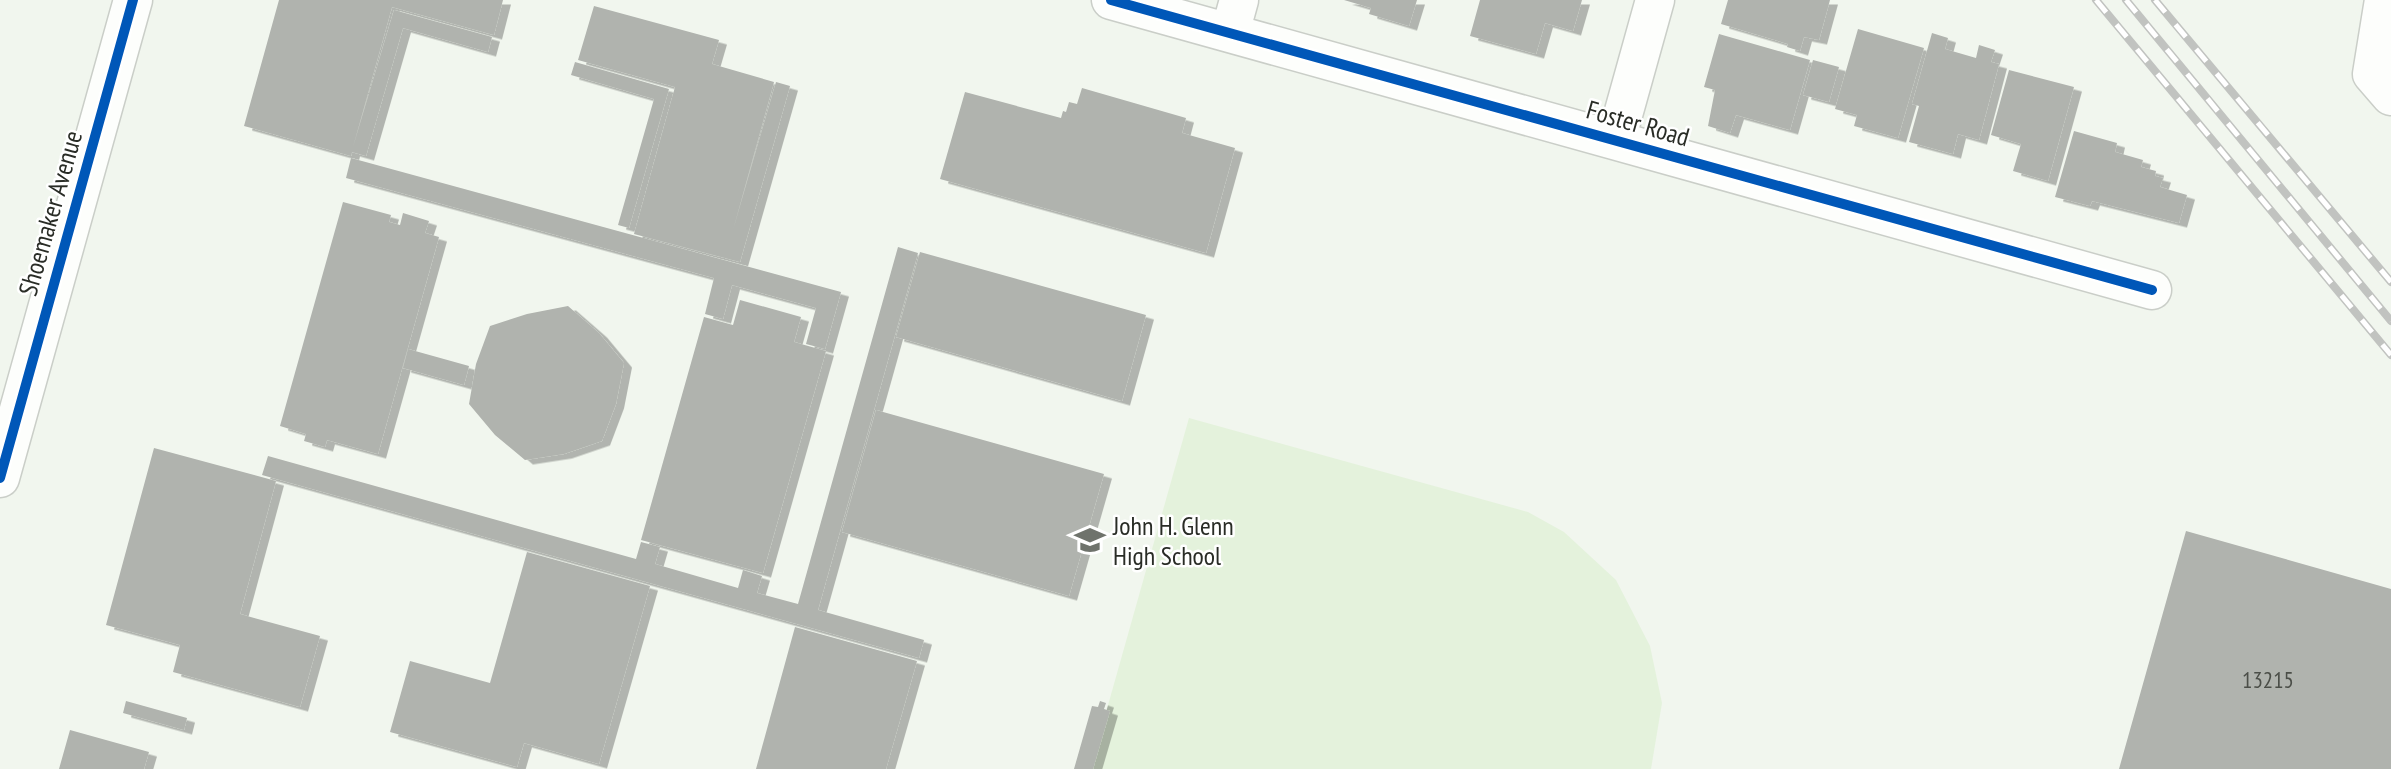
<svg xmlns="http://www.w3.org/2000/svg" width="2391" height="769" font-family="'PT Sans Narrow',sans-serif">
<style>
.pitch{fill:#e4f2dc}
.building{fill:#b0b3ae;filter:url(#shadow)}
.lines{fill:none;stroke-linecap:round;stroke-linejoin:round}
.minor-casing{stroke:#cacec8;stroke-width:41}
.minor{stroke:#fdfefc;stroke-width:38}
.rail-casing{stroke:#c1c3c0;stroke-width:8}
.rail{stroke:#fff;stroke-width:5;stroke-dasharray:16;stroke-linecap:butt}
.cycleway-casing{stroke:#fff;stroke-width:15}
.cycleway{stroke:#0057b8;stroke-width:10}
.labels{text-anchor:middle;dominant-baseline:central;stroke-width:5;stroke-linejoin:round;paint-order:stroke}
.number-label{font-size:23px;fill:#4b4e48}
.street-label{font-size:26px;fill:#292c26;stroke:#fff}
.poi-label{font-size:26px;fill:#292c26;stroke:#fff;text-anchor:start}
</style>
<defs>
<filter id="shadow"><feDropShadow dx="8" dy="4.5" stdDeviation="0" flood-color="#0004"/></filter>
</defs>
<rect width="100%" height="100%" fill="#f1f6ee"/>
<path class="pitch" d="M 1189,418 L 1528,512 L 1564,532 L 1616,580 L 1650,646 L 1662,703 L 1651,769 L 1090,769 Z"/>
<path class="building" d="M 279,0 L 503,0 L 494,35 L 392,7 L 353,147 L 394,10 L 492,37 L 488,52 L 403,28 L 366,156 L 352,152 L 351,156 L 244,126 Z
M 1344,0 L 1417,0 L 1409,26 L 1369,14 L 1371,8 Z
M 1480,0 L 1582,0 L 1573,31 L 1545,23 L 1536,54 L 1470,36 Z
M 1728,0 L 1830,0 L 1819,40 L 1804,37 L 1800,51 L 1787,47 L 1788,44 L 1721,24 Z
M 594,6 L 719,40 L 712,64 L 774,82 L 733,230 L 776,82 L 790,86 L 740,262 L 634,234 L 675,87 L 578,60 Z
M 1858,29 L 1924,48 L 1898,138 L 1854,126 L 1857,115 L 1835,109 Z
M 1932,33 L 1948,38 L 1945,49 L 1976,58 L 1979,45 L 1995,50 L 1991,62 L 1999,64 L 1979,140 L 1958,134 L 1953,154 L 1909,142 L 1919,106 L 1912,104 Z
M 1719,34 L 1810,60 L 1790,130 L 1736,115 L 1730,133 L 1708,126 L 1715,90 L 1704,87 Z
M 1813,60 L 1839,67 L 1829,102 L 1803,95 Z
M 575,62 L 669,89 L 629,228 L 618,225 L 654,99 L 571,75 Z
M 2009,70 L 2074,87 L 2048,181 L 2013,171 L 2021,144 L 1991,135 Z
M 1082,88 L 1186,118 L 1182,133 L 1235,148 L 1206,253 L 940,179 L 965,92 L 1061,118 L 1063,111 L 1066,112 L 1069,102 L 1077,104 Z
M 2074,131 L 2117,143 L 2115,152 L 2143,160 L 2141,167 L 2156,171 L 2155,176 L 2163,178 L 2160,187 L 2187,195 L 2179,223 L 2092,201 L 2090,206 L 2055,197 Z
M 351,158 L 841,292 L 825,349 L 806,344 L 816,308 L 732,285 L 723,319 L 705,314 L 714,278 L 346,178 Z
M 343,202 L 391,215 L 389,222 L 400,225 L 403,213 L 429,221 L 425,233 L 439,237 L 378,454 L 327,440 L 325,447 L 304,441 L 306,434 L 280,426 Z
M 898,247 L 918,253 L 818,610 L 924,640 L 919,658 L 262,475 L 268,456 L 636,559 L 641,542 L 660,547 L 655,564 L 738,588 L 743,570 L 762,576 L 757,593 L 798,604 Z
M 920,252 L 1146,315 L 1122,401 L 896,337 Z
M 740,300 L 801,317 L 794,342 L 826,351 L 763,573 L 641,540 L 704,317 L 733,325 Z
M 568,306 L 599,333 L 624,363 L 616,404 L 602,441 L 564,454 L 525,460 L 495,435 L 469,404 L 476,364 L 490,326 L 527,314 Z
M 408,349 L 469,366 L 464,385 L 403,368 Z
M 876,410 L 1104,474 L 1069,596 L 842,532 Z
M 154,448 L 276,481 L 240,614 L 320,636 L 300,707 L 173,672 L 180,645 L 106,625 Z
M 2186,531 L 2391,589 L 2391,769 L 2119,769 Z
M 527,552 L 650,586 L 599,764 L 524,743 L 517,767 L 390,732 L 410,661 L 490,683 Z
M 795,627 L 917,661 L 886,769 L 756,769 Z
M 126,701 L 187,718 L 184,730 L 123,713 Z
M 1100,701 L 1106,703 L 1104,709 L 1110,711 L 1093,769 L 1074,769 L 1092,706 L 1098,707 Z
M 70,730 L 149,752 L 144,769 L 59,769 Z"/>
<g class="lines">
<g class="minor-casing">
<path id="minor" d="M 1111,0 L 2152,290
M 2384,0 L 2372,74 L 2391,96
M 1230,33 L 1239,0
M 1616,140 L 1655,0
M 0,478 L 133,0"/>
</g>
<use href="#minor" class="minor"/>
<g class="rail-casing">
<path id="rail" d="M 2096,0 L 2391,355
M 2126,0 L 2391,321
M 2155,0 L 2391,282"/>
</g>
<use href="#rail" class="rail"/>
<g class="cycleway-casing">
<path id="cycleway" d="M 1111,0 L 2152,290
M 0,478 L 133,0"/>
</g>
<use href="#cycleway" class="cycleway"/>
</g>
<defs>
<g id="school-bare" transform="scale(2.415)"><path d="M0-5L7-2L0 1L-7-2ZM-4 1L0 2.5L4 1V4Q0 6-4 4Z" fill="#6f736c" stroke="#fff" stroke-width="2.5" paint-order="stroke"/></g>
</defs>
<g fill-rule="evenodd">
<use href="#school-bare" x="1090" y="540"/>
</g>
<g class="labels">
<g class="number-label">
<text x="2268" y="679">13215</text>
</g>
<g class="street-label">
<text transform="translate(1638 123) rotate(16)">Foster Road</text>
<text transform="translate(50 213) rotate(-74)">Shoemaker Avenue</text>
</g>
<g class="poi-label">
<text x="1113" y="525">John H. Glenn<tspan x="1113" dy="30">High School</tspan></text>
</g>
</g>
</svg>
